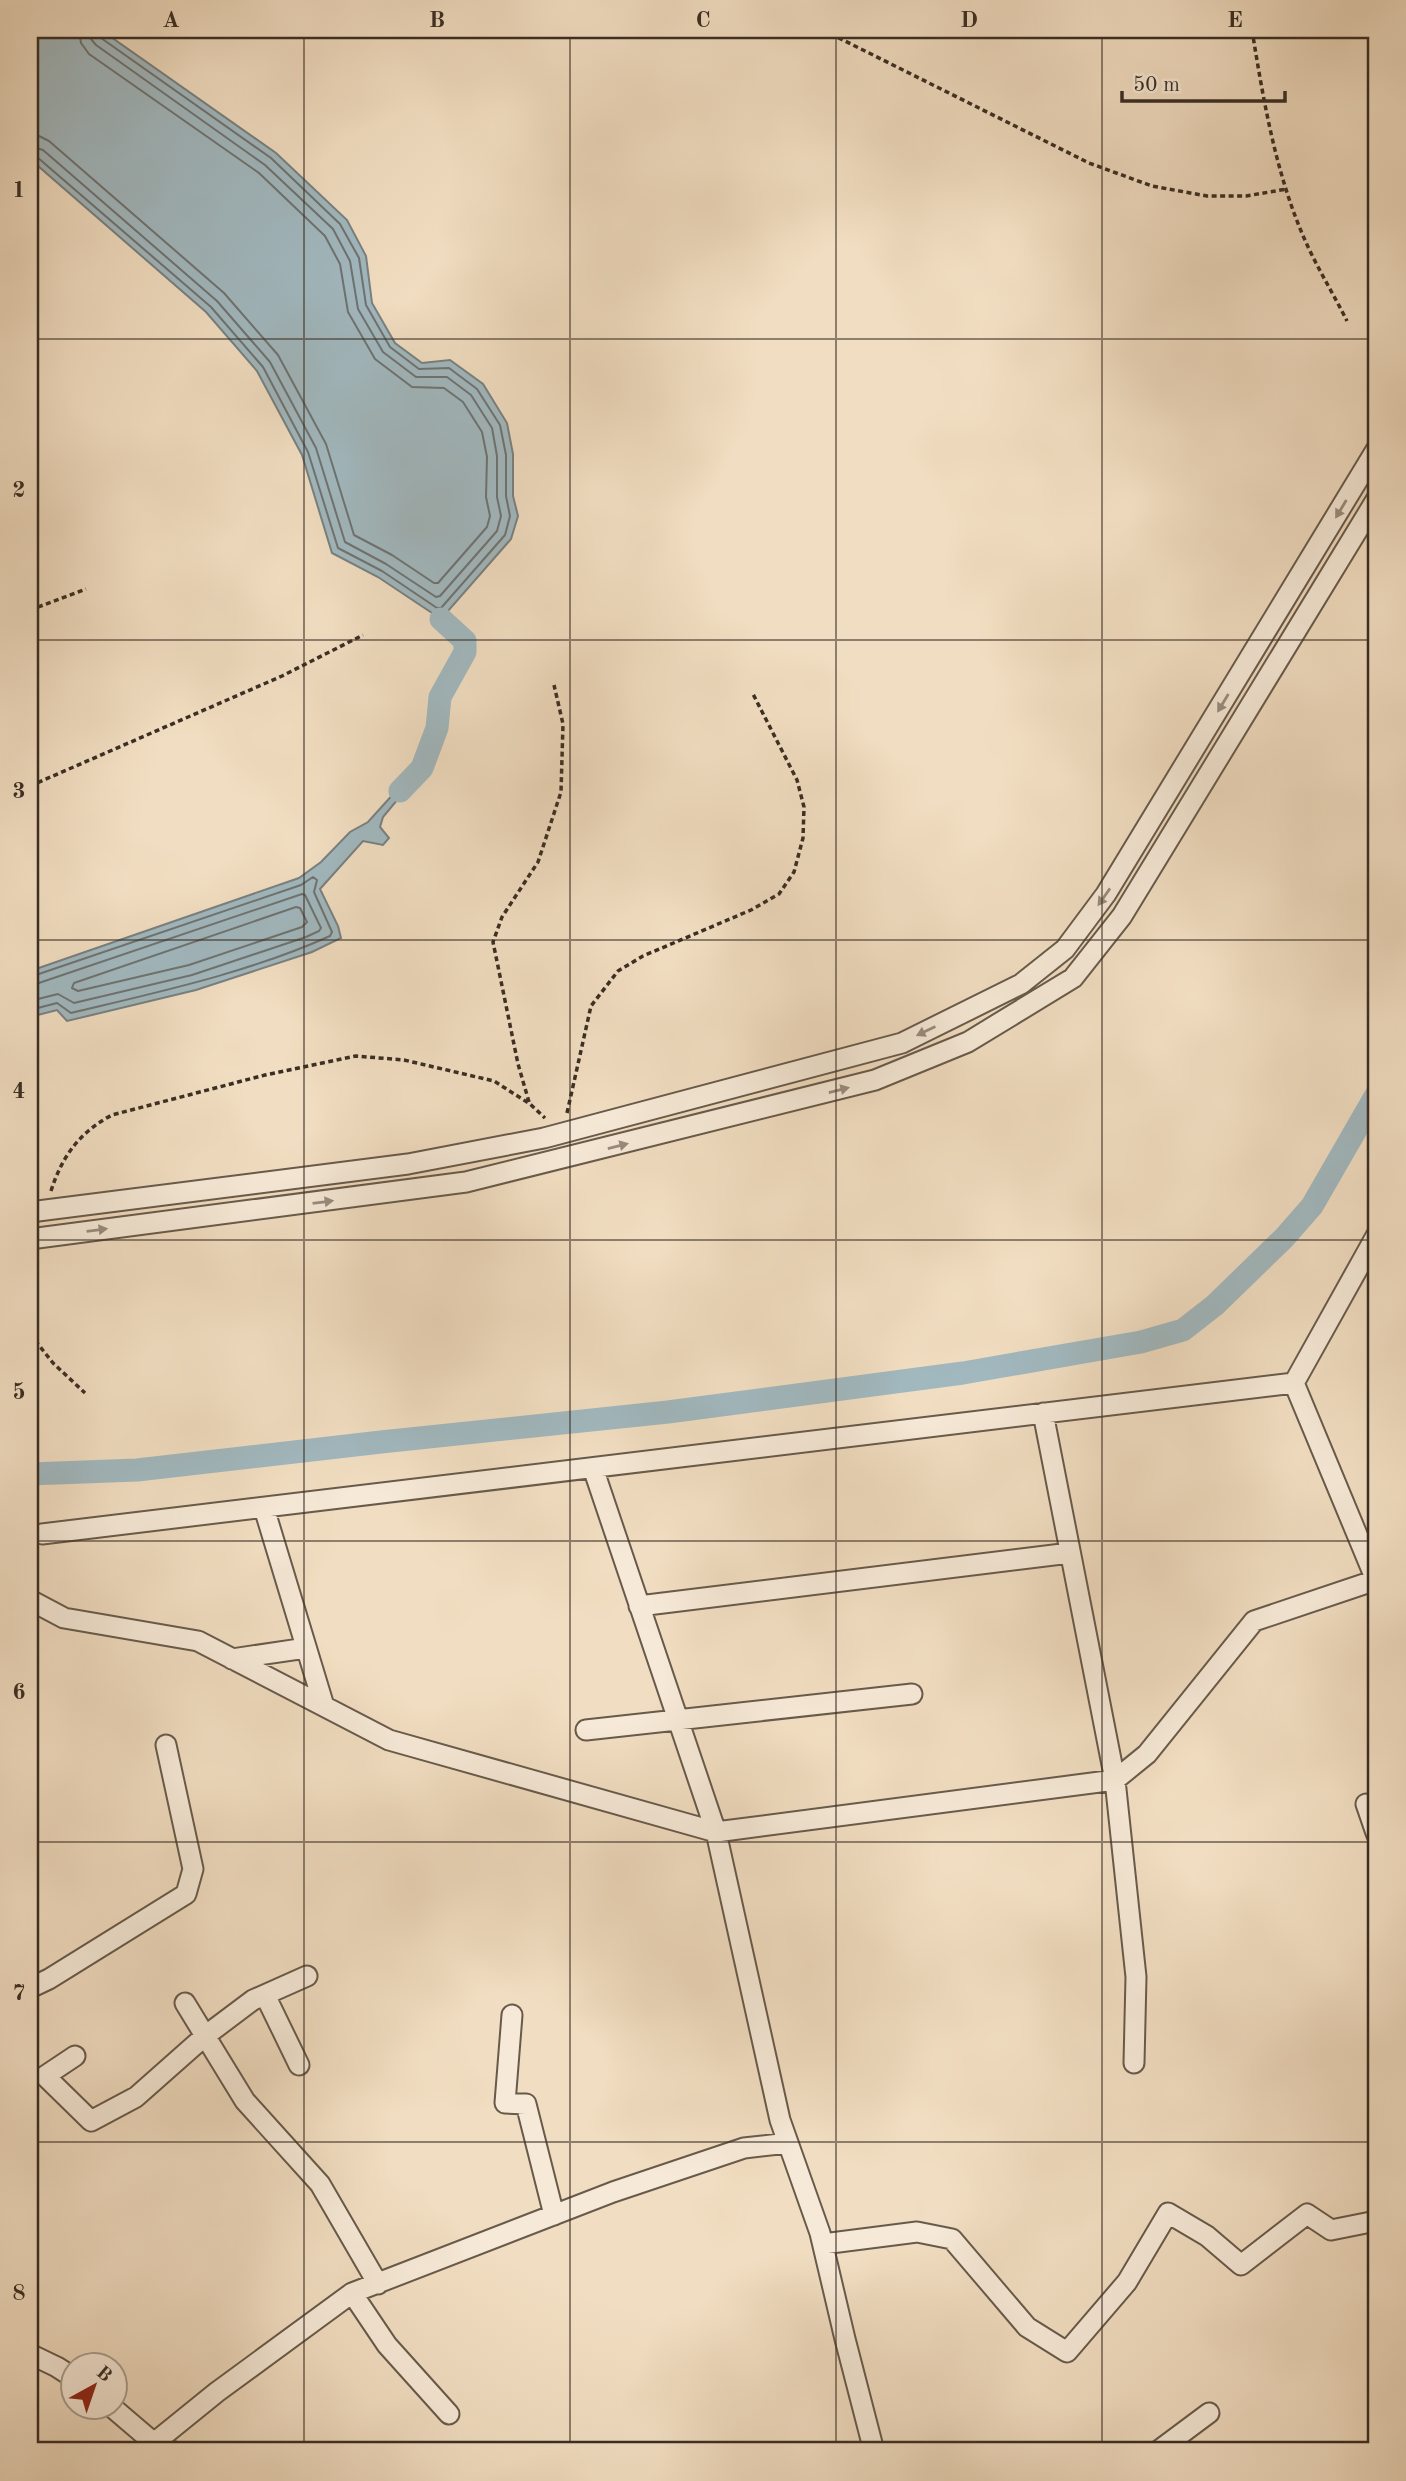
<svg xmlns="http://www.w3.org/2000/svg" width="1406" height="2481" font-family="'Old Standard TT',serif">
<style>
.water{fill:#a1b8bf;stroke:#788181;stroke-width:2}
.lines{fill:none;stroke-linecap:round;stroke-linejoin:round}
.shore{stroke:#6e7372;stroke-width:2}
.canal{stroke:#a1b8bf;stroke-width:23}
.minor-casing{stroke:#685a4b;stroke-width:23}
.path{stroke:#3a2e24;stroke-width:3.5;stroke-dasharray:5 3.5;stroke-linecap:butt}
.minor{stroke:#f6e9d7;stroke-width:19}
.oneway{fill:#988c7e}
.grid{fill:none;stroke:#3a2e24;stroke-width:2;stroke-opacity:0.55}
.neatline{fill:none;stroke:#3a2e24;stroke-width:2.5}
.grid-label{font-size:23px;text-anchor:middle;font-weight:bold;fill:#3a2e24}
</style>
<rect width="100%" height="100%" fill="#f1ddc1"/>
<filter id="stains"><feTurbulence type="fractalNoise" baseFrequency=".00286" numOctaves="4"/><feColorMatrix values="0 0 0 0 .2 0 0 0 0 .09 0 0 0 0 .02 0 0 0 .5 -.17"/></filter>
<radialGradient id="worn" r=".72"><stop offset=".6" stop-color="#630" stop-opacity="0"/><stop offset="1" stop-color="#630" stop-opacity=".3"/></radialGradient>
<path class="water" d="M 30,30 L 101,30 L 276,153 L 347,220 L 366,256 L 372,303 L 395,343 L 422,363 L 450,360 L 483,384 L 507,423 L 513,454 L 513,496 L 518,516 L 511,539 L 441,619 L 378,577 L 332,553 L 302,455 L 257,371 L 206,312 L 30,159 Z
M 396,791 L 403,793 L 383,817 L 380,827 L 389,838 L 383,845 L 363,841 L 320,889 L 338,926 L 341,938 L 312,952 L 196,990 L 67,1021 L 57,1010 L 30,1017 L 30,971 L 299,878 L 321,862 L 350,832 L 368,822 Z"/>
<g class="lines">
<path class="shore" d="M 30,135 L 39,136 L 49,141 L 224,293 L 278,355 L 326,444 L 354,535 L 392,555 L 434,583 L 438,583 L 487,527 L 490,516 L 486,497 L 487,457 L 482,432 L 463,402 L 444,388 L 412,387 L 375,359 L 348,312 L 340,264 L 325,236 L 259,173 L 89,54 L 81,43 L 79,30
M 30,146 L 43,150 L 217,301 L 270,362 L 316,448 L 345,542 L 386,564 L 436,597 L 440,596 L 497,531 L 501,516 L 497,497 L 497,456 L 492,428 L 471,395 L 447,377 L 416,377 L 383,352 L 358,309 L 350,261 L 333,229 L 265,165 L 96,45 L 91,39 L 89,30
M 30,155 L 37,157 L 211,307 L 263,367 L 308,452 L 338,548 L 382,571 L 437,608 L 441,608 L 505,535 L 510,516 L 506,496 L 506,455 L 500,425 L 477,389 L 449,368 L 419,369 L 390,347 L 366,305 L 359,258 L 340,224 L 271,158 L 101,38 L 98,30
M 296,907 L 300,908 L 307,922 L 302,927 L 189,965 L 78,991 L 72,988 L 74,983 Z
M 30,977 L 301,885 L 313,877 L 317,880 L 314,892 L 332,932 L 330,936 C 248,973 158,992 71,1013 L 57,1003 L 30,1010
M 30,986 L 302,894 L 305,895 L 321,928 L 319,931 L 306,937 L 192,975 L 74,1003 L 58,994 L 30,1001"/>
<path class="canal" d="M 400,791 L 422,768 L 437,728 L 440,697 L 465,652 L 465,641 L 441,619
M 30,1474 L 137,1470 L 381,1442 L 668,1412 L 963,1373 L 1141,1342 L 1183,1330 L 1215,1305 L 1284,1238 L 1312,1206 L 1376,1095"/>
<g class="minor-casing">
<path id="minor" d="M 30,1212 L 408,1164 L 544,1138 L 902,1043 L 1021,984 L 1065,949 L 1106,894 L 1376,450
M 30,1239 L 466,1182 L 875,1080 L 968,1042 L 1073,978 L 1122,916 L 1376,500
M 1294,1383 L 1376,1580
M 1043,1413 L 1115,1780 L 1136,1977 L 1134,2063
M 593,1468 L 716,1832 L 780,2120 L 820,2233 L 845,2339 L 874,2451
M 264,1508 L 324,1706
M 42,1534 L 1294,1383 L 1376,1236
M 30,1600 L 64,1618 L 198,1641 L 389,1740 L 716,1832 L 1115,1780 L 1147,1754 L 1254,1621 L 1376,1580
M 639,1606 L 1070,1553
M 232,1659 L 306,1648
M 586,1730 L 912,1694
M 1366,1804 L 1376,1833
M 30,1988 L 49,1979 L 186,1894 L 193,1869 L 166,1745
M 265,1995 L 299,2065
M 185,2003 L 245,2101 L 320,2184 L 378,2284
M 512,2015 L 505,2103 L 526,2104 L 554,2215
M 75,2056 L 45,2076 L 91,2121 L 136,2097 L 205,2036 L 253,2000 L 307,1976
M 823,2244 L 917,2232 L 952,2239 L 1027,2327 L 1067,2352 L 1127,2282 L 1168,2213 L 1207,2236 L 1241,2265 L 1307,2214 L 1331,2230 L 1376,2221
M 352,2293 L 387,2345 L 449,2414
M 30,2354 L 57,2367 L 74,2378
M 113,2408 L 154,2443 L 172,2451
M 150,2451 L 154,2443 L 217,2392 L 352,2293 L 613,2192 L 744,2148 L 788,2143
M 1158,2451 L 1209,2413"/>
</g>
<path class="path" d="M 823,30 L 1089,163 L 1152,186 L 1207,196 L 1246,196 L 1287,189
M 1252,30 C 1264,104 1277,181 1309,249 C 1321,274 1335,297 1347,321
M 30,610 L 86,589
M 30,786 L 282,676 L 363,635
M 529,1102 L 518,1064 L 493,942 L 502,917 L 538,862 L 561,792 L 563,724 L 554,685
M 567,1113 L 591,1006 L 618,971 L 643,956 L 751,910 L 779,894 L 794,872 L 803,838 L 804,807 L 797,780 L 753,694
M 51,1191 C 62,1156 80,1132 112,1115 L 265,1075 L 356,1056 L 404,1060 L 494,1081 L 530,1104 L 545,1118
M 30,1334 L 53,1363 L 85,1393"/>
<use href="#minor" class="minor"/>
</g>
<defs><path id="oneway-solid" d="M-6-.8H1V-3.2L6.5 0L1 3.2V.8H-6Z" transform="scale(1.75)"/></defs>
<g class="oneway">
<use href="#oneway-solid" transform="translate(1341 509) rotate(121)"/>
<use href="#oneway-solid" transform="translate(1223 703) rotate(121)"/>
<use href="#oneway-solid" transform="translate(1104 897) rotate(125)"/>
<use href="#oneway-solid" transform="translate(926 1031) rotate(154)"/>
<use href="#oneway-solid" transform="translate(839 1090) rotate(-14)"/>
<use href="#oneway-solid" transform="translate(618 1146) rotate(-14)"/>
<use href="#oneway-solid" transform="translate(323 1202) rotate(-7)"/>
<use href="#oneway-solid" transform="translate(97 1230) rotate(-7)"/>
</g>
<path class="grid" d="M 304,30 L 304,2451M 570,30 L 570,2451M 836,30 L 836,2451M 1102,30 L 1102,2451M 30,339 L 1376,339M 30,640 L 1376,640M 30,940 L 1376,940M 30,1240 L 1376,1240M 30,1541 L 1376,1541M 30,1842 L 1376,1842M 30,2142 L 1376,2142"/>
<rect width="1406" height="2481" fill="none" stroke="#f1ddc1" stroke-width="77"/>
<g transform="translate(94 2386) rotate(40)"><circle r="33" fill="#f6e9d7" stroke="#ab9e8f" stroke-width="2"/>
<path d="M0-5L12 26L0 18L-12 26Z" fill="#8f2418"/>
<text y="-10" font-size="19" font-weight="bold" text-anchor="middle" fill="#3a2e24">B</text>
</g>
<path d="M1122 91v10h163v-10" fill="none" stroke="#3a2e24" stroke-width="3.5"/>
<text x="1133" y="91" font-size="21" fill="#3a2e24" stroke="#f6e9d7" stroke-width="5" paint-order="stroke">50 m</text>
<rect x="38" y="38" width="1330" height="2404" class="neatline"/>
<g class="grid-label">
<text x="171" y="27">A</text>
<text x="437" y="27">B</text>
<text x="703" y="27">C</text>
<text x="969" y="27">D</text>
<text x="1235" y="27">E</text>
<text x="19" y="197">1</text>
<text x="19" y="497">2</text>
<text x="19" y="798">3</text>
<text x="19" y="1098">4</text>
<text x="19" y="1399">5</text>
<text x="19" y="1699">6</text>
<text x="19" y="2000">7</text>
<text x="19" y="2300">8</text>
</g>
<rect width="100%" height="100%" filter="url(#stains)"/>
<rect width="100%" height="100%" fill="url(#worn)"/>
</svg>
